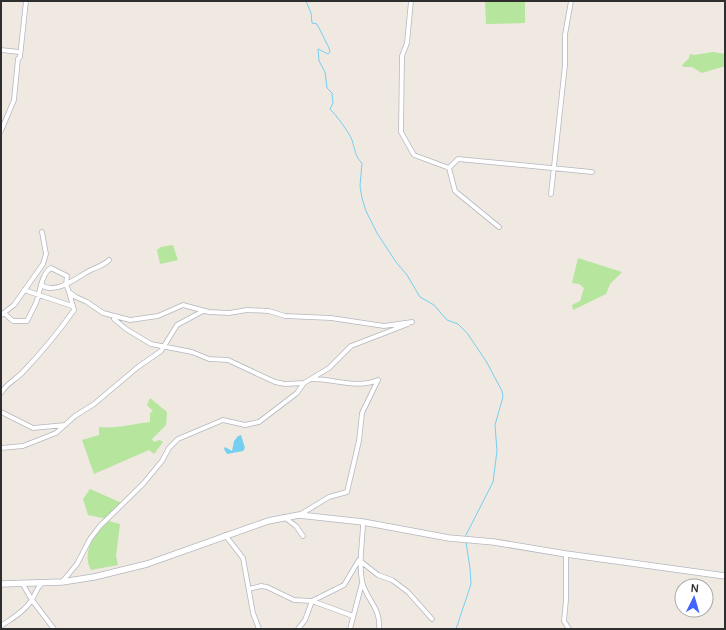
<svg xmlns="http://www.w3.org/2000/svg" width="726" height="630" font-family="Manrope,sans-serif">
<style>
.green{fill:#b6e59e}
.water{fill:#75cff0}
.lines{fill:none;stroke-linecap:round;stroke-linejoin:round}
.stream{stroke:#75cff0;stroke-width:1}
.street-casing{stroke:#b4b7c1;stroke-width:5.5}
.secondary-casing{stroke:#b4b7c1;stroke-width:7}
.street{stroke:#fff;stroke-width:4}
.secondary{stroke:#fff;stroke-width:5.5}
</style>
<rect width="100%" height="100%" fill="#efe9e1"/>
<path class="green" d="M 485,1 L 525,1 L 525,23 L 486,24 Z
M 713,52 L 725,54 L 725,66 L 702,73 L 692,67 L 684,67 L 682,65 L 689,58 L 690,54 L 694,55 Z
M 173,245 L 178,260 L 160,264 L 157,250 L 161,247 Z
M 578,258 L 622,272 L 610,284 L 606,294 L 573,310 L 572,305 L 580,301 L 584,288 L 579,284 L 572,283 Z
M 150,398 L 167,412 L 166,425 L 152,439 L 154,442 L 160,440 L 163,442 L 154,454 L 149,450 L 94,474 L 82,440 L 99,435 L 99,427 C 116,429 133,424 150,422 L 150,413 L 153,411 L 147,405 Z
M 90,489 L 124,504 L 107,519 L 88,515 L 83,499 Z
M 109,521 L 120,524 L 116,556 L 118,565 L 91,570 C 81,552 95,533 109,521 Z"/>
<path class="water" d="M 241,435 L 245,448 L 243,451 L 227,454 L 224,449 L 225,447 L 232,451 L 234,441 L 238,436 Z"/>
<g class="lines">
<path class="stream" d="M 306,1 L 311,13 L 312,23 L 317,24 L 329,48 L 330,52 L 328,54 L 318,49 L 319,61 L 325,72 L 327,88 L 332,93 L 333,103 L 330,109 C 336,115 349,132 352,140 C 355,149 355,157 362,163 L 360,186 L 362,198 L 366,211 L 377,233 L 396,262 L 407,275 L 420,297 L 434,305 L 447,320 L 458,324 L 467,333 L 486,361 L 502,391 L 503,397 L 495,425 L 497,451 L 493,482 L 465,537
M 456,629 L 471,584 L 470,568 L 466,542"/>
<g class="street-casing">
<path id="street" d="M 411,1 L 407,43 L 402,56 L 401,132 L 414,155 L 449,168 L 455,191 L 499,227
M 1,50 L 19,52
M 1,131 L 14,100 L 18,59 L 20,57 L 26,1
M 449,168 L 458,159 L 592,172
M 551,194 L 565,65 L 565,35 L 571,1
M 41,285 C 57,296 79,275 93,269 C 100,266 104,265 109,260
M 24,290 L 72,306
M 4,313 L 13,321 L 27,321 C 30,315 33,309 36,303 C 40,293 41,274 51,268 L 67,276 L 66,284 L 69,292 L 76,297 L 87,302 L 103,313 L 130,320 L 158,316 L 183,305 L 209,312 L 229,313 L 247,310 L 269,311 L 285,316 L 331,318 L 384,326 L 412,322
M 1,315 L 14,305 L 43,264 L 46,254 L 42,232
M 114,319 L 126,329 L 151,344 L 192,352 L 209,359 L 228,360 L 275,382 L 285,384 L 304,383 L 329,368 L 351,346 L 408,324
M 312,379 C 334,379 357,389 378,380
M 1,393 C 6,384 15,380 22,373 C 41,353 58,333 74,310 L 69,292
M 1,412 L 33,428 L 65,425
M 1,448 L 23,446 L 56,433 L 75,416 L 94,404 L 138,367 L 161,351 L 177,325 L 203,311
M 301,514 L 329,497 L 347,492 L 359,441 L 362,413 L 378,380
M 284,517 L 296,526 L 303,536
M 363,522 C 363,542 358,560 362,581 C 366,600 381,607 379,629
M 225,535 L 243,558 L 253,613 L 259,629
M 566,554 L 566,600 L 564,621 L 569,629
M 62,582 L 77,564 L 90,539 L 100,526 L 143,484 L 162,461 L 169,448 L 178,439 L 223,420 L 245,425 L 259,422 L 297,393 L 304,383
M 22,583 L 32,600 L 54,629
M 249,589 L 261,586 L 267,587 L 294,600 L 312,601 L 353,616
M 1,626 C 11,619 24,612 31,601 C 36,594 35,590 42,583
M 298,629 L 305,620 L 312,601 L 344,585 L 359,560 L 378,575 L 392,580 L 408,592 L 432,619
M 350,629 L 362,583"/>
</g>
<g class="secondary-casing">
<path id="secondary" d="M 1,584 L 62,582 L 94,577 L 147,564 L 268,521 L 299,515 L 363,522 L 449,538 L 494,542 L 566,554 L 725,576"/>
</g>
<use href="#street" class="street"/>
<use href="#secondary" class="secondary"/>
</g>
<rect width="726" height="630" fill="none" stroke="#2e2e2e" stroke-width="4"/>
<g transform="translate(694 598) rotate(5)"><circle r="19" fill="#ffffff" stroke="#ababab"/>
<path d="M0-3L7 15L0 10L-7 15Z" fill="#4264fb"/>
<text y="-6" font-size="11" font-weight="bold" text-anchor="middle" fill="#2e2e2e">N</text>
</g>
</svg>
